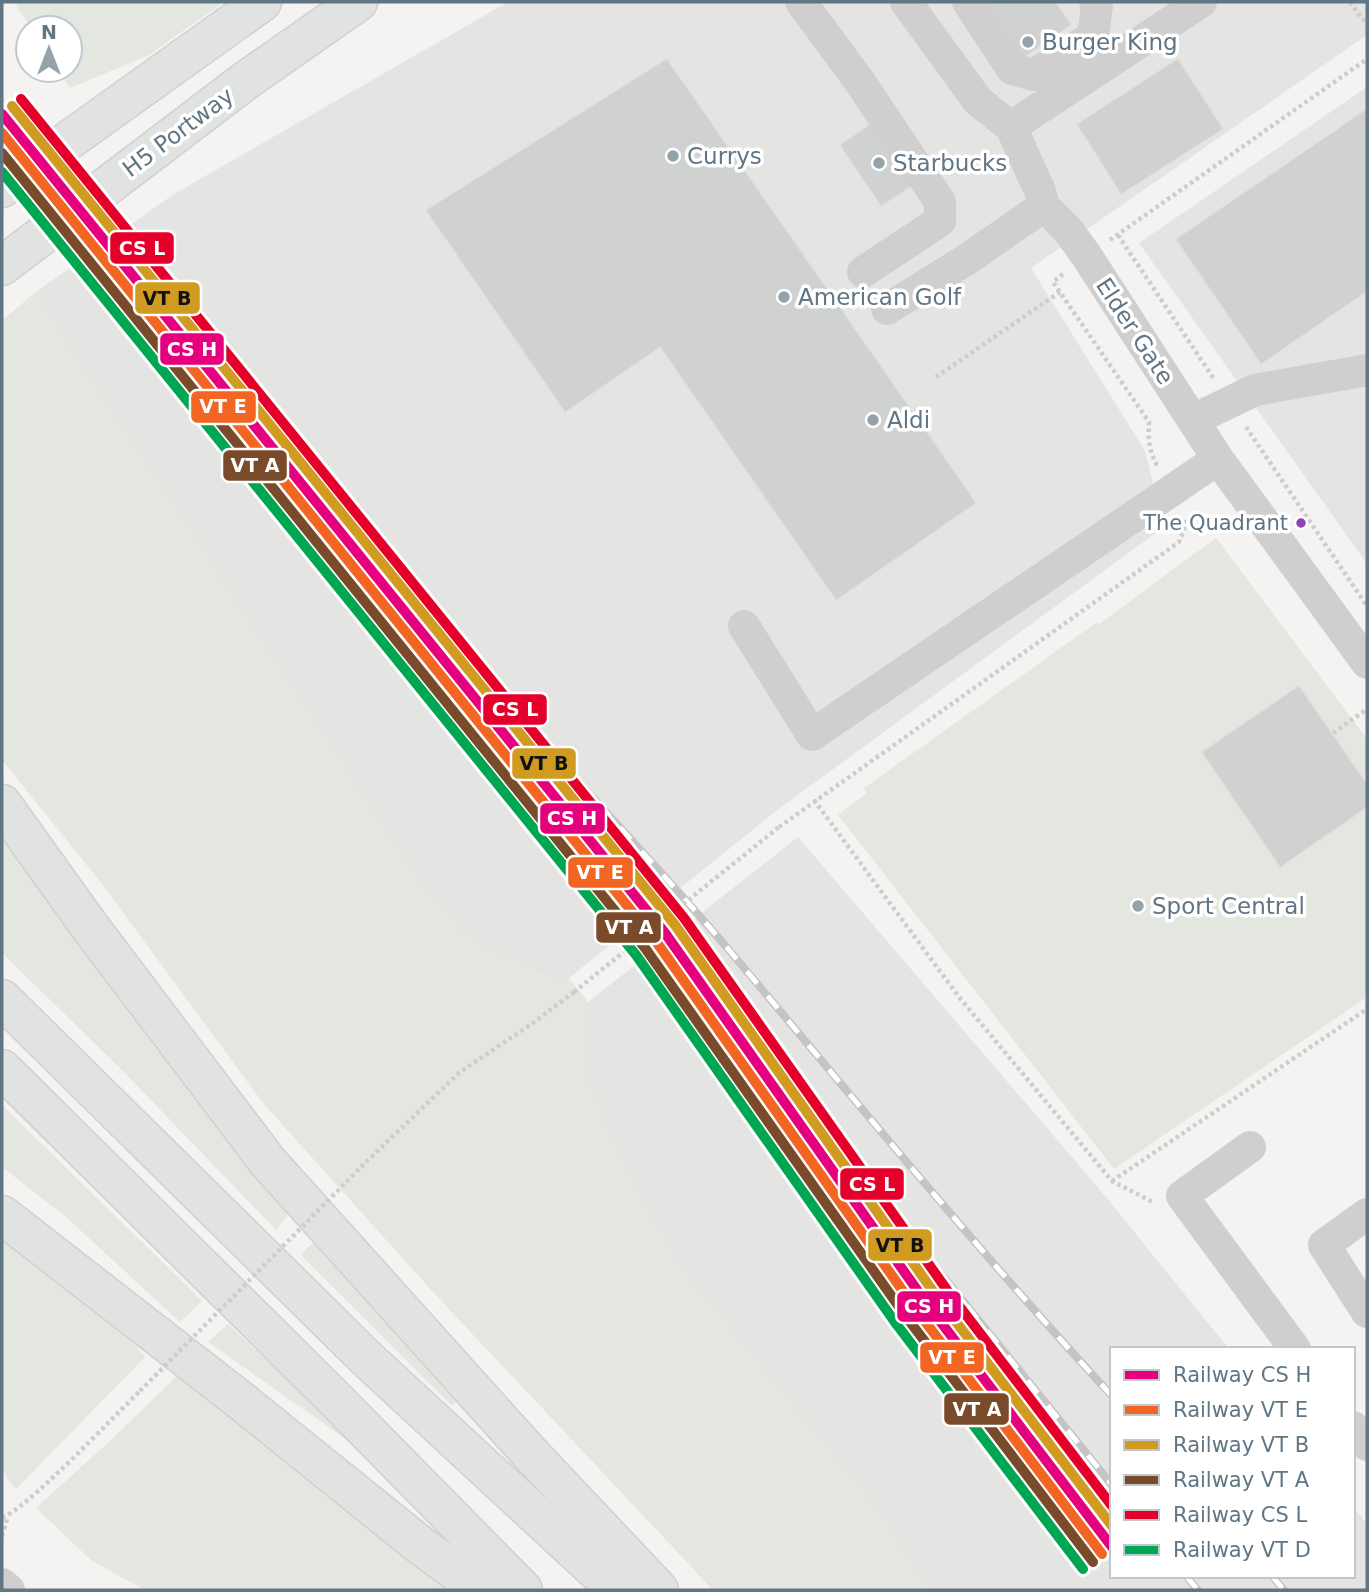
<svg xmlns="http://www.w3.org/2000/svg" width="1369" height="1592" font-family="'DejaVu Sans',sans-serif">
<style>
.built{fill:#e4e5e3}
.green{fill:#e3e7df}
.building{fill:#d0d1d1;stroke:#e3e2e1;stroke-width:2}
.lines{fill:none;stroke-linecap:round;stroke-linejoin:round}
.major-casing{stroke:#cfd1d1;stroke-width:41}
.highway-casing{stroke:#cfd0d0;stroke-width:41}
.path{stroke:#cccdcc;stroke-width:4.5;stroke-dasharray:3.5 3.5;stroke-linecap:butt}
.minor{stroke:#cfcfd0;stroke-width:32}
.major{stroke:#e1e2e2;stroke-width:38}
.highway{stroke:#e1e2e2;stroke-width:38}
.rail-casing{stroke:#c4c4c5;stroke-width:8}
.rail{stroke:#fff;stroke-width:5;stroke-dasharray:16;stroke-linecap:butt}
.path-bridge{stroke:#cccdcc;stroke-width:4.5;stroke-dasharray:3.5 3.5;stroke-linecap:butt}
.rail-1-casing{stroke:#fff;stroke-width:16}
.rail-2-casing{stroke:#fff;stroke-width:16}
.rail-3-casing{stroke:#fff;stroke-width:16}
.rail-4-casing{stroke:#fff;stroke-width:16}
.rail-5-casing{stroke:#fff;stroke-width:16}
.rail-6-casing{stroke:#fff;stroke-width:16}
.rail-1{stroke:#e5007d;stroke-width:10}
.rail-2{stroke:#f26522;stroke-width:10}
.rail-3{stroke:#d19a21;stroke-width:10}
.rail-4{stroke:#7a4b2a;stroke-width:10}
.rail-5{stroke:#e4002b;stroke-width:10}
.rail-6{stroke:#00a651;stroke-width:10}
.poi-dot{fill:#94a2aa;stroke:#fff;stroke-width:2.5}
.bus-dot{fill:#8e44ad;stroke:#fff;stroke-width:2.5}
.labels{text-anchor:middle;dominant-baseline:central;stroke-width:7;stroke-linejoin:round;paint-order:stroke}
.bus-label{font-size:21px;fill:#607684;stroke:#fff;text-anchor:end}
.poi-label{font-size:23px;fill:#607684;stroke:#fff;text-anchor:start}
.street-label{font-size:23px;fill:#607684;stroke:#fff}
.line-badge{stroke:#fff;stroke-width:2.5}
.badge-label{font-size:19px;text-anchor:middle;font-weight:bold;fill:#fff}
.pale-badge-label{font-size:19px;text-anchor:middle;font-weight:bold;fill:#111}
</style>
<rect width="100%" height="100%" fill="#f4f3f1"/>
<path class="built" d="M 508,2 L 1367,2 L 1367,35 L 1031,268 L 1145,451 L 1164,527 L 776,811 L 569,978 L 548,978 L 496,956 L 459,931 L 418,882 L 33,294 L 174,194 Z
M 1367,87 L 1367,564 L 1139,243 Z
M 798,837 L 1106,1197 L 1229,1349 L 1112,1349 L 1112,1576 L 1353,1576 L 1353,1506 L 1367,1524 L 1367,1590 L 923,1590 L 891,1529 L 675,1263 L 607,1131 L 588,1084 L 588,1002 Z"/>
<path class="green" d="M 14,2 L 224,2 L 149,55 L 70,88 L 58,70 L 70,70 L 70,28 L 31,28 Z
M 33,294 L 418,882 L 459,931 L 496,956 L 547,978 L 569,978 L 588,1002 L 588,1084 L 607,1131 L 675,1263 L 891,1529 L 923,1590 L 713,1590 L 432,1291 L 263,1103 L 102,884 L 2,760 L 2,321 Z
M 1216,538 L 1367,739 L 1367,997 L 1114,1169 L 838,815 L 867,793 L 864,788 L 1097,622 L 1099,624 Z
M 2,830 L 293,1208 L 276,1230 L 123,1071 L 2,953 Z
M 2,1105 L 202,1301 L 180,1322 L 66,1217 L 2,1167 Z
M 318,1237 L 463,1396 L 452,1406 L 301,1255 Z
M 2,1240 L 134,1344 L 145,1357 L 16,1489 L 8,1480 L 2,1465 Z
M 228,1324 L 364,1452 L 208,1342 Z
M 182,1371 L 466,1590 L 145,1590 L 92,1561 L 36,1508 L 112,1439 Z"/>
<path class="building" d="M 982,2 L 1056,2 L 1072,25 L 1021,60 Z
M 667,58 L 977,503 L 836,601 L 660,348 L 565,413 L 425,210 Z
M 1178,58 L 1224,129 L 1121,195 L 1076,124 Z
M 1367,108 L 1367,292 L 1261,365 L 1175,239 Z
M 878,118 L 920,181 L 881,207 L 839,145 Z
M 1299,685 L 1367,783 L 1367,808 L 1280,868 L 1201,752 Z"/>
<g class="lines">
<g class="major-casing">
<path id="major" d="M 2,188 L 262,2
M 2,266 L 245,81 L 358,2"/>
</g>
<g class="highway-casing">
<path id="highway" d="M 2,804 L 90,927 L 268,1162 L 527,1450 L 659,1590
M 2,999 L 365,1357 L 617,1590
M 2,1069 L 333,1397 L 523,1590
M 2,1215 L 240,1400 L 420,1545 L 481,1590"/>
</g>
<path class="path" d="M 1350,2 L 1367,25
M 1118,235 L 1214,379
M 1110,240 L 1367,59
M 1063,274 L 1053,282 L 1149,422 C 1148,439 1149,452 1158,467
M 936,377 L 1060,292
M 1246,427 L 1367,606
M 1333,733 L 1367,709
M 814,800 L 959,997 L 1112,1181 L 1151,1201 L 1155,1201
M 779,827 L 1179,542 L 1184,530 L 1184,517
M 366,1162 L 460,1072 L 533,1023 L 574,992
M 1112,1181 L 1367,1009
M 2,1517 C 21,1515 119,1411 140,1391
M 2,1536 L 8,1516"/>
<path class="minor" d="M 801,2 L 860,82 L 940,202 L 940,221 L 863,272
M 906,2 L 978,101 L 1011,127 L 1040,191 L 1044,206 L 1067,229 L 1086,255 L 1218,459 L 1367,663
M 968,2 L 1012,69 L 1034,75 L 1093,36 L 1097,6 L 1095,2
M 1011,127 L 1201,2
M 887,309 L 966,260 L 1044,206
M 1193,420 L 1255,390 L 1367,370
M 744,626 L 812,735 L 1218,459
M 1250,1147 L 1182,1196 L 1295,1349
M 1367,1214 L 1324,1245 L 1367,1312
M 1353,1427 L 1367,1445
M 2,1584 L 9,1590"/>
<use href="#major" class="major"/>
<use href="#highway" class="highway"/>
<g class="rail-casing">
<path id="rail" d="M 577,780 C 628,837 680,892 729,950 C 855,1100 979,1252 1112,1396
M 665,933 L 1112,1485
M 1186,1576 L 1198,1590
M 1272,1576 L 1284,1590"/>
</g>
<use href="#rail" class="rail"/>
<path class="path-bridge" d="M 574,992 L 779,827
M 140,1391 L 366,1162"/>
<g class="rail-1-casing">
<path id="rail-1" d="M 2,114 L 665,933 L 927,1304 L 1112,1547"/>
</g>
<g class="rail-2-casing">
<path id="rail-2" d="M 2,133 L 655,940 L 917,1311 L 1102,1554"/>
</g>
<g class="rail-3-casing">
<path id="rail-3" d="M 12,106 L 675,925 L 937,1297 L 1112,1526"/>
</g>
<g class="rail-4-casing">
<path id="rail-4" d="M 2,153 L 645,948 L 907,1318 L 1093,1562"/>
</g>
<g class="rail-5-casing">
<path id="rail-5" d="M 21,99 L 684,918 L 947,1290 L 1112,1506"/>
</g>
<g class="rail-6-casing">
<path id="rail-6" d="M 2,172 L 636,955 L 897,1325 L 1083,1569"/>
</g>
<use href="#rail-1" class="rail-1"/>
<use href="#rail-2" class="rail-2"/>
<use href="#rail-3" class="rail-3"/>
<use href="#rail-4" class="rail-4"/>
<use href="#rail-5" class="rail-5"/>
<use href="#rail-6" class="rail-6"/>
</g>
<g class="poi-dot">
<circle cx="1028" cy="42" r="7"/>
<circle cx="673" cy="156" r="7"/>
<circle cx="879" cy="163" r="7"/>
<circle cx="784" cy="297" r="7"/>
<circle cx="873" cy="420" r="7"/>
<circle cx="1138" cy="906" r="7"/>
</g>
<circle class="bus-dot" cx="1301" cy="523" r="6"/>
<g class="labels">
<g class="bus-label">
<text x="1288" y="523">The Quadrant</text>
</g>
<g class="poi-label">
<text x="1042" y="42">Burger King</text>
<text x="687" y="156">Currys</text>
<text x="893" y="163">Starbucks</text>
<text x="798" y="297">American Golf</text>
<text x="887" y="420">Aldi</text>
<text x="1152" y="906">Sport Central</text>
</g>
<g class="street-label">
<text transform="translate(178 132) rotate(-37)">H5 Portway</text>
<text transform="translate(1135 331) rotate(57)">Elder Gate</text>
</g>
</g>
<g class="line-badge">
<rect x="109" y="231" width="66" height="34" rx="7" fill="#e4002b"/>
<rect x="134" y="281" width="67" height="34" rx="7" fill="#d19a21"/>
<rect x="159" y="332" width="66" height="34" rx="7" fill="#e5007d"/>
<rect x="190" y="390" width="67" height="34" rx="7" fill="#f26522"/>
<rect x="222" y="449" width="66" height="33" rx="7" fill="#7a4b2a"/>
<rect x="482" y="693" width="66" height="33" rx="7" fill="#e4002b"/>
<rect x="511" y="747" width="66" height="33" rx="7" fill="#d19a21"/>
<rect x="539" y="802" width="67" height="33" rx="7" fill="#e5007d"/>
<rect x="567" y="856" width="67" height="33" rx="7" fill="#f26522"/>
<rect x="595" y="911" width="67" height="33" rx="7" fill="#7a4b2a"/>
<rect x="839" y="1167" width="66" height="34" rx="7" fill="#e4002b"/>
<rect x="867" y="1228" width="66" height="34" rx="7" fill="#d19a21"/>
<rect x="896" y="1290" width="66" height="33" rx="7" fill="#e5007d"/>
<rect x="919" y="1341" width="66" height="33" rx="7" fill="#f26522"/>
<rect x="943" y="1392" width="67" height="34" rx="7" fill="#7a4b2a"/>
</g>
<g class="badge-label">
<text x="142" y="255">CS L</text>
<text x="192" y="356">CS H</text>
<text x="223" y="413">VT E</text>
<text x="255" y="472">VT A</text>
<text x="515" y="716">CS L</text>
<text x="572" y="825">CS H</text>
<text x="600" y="879">VT E</text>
<text x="629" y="934">VT A</text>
<text x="872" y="1191">CS L</text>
<text x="929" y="1313">CS H</text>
<text x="952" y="1364">VT E</text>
<text x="977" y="1416">VT A</text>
</g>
<g class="pale-badge-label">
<text x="167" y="305">VT B</text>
<text x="544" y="770">VT B</text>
<text x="900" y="1252">VT B</text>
</g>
<rect width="1369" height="1592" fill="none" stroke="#607684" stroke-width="7"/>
<rect x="1110" y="1347" width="245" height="231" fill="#ffffff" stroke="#bfc8ce" stroke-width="2"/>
<rect x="1124" y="1370" width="35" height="10" fill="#e5007d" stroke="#bfc8ce" stroke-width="2"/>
<text x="1173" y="1382" font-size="21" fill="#607684">Railway CS H</text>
<rect x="1124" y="1405" width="35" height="10" fill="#f26522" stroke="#bfc8ce" stroke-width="2"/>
<text x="1173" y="1417" font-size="21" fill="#607684">Railway VT E</text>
<rect x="1124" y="1440" width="35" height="10" fill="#d19a21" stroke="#bfc8ce" stroke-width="2"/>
<text x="1173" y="1452" font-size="21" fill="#607684">Railway VT B</text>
<rect x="1124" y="1475" width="35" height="10" fill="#7a4b2a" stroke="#bfc8ce" stroke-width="2"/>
<text x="1173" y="1487" font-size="21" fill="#607684">Railway VT A</text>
<rect x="1124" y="1510" width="35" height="10" fill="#e4002b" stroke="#bfc8ce" stroke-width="2"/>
<text x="1173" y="1522" font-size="21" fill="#607684">Railway CS L</text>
<rect x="1124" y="1545" width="35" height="10" fill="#00a651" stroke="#bfc8ce" stroke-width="2"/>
<text x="1173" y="1557" font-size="21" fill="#607684">Railway VT D</text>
<g transform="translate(49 49)"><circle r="33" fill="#ffffff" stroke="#bfc8ce" stroke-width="2"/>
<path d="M0-5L12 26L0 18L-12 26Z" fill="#94a2aa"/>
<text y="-10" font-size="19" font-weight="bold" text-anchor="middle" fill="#607684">N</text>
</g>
</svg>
